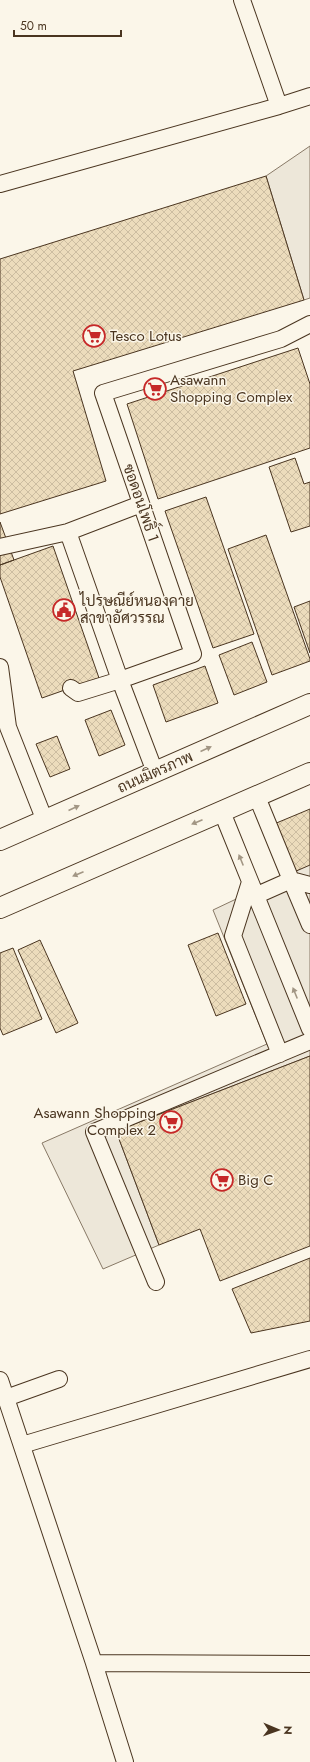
<svg xmlns="http://www.w3.org/2000/svg" width="310" height="1762" font-family="Jost,Sarabun,sans-serif">
<style>
.parking{fill:#ede7d9;stroke:#887966}
.building{fill:url(#building-cross-hatch);stroke:#4a3520}
.lines{fill:none;stroke-linecap:round;stroke-linejoin:round}
.minor-casing{stroke:#4a3520;stroke-width:18}
.major-casing{stroke:#4a3520;stroke-width:22}
.minor{stroke:#fbf6e9;stroke-width:16}
.major{stroke:#fbf6e9;stroke-width:20}
.oneway{fill:#a29684}
.labels{text-anchor:middle;dominant-baseline:central;stroke-width:3;stroke-linejoin:round;paint-order:stroke}
.poi-label{font-size:15px;fill:#4a3520;stroke:#fbf6e9;text-anchor:start}
.street-label{font-size:15px;fill:#4a3520;stroke:#fbf6e9}
</style>
<defs>
<pattern id="building-cross-hatch" width="8" height="8" patternUnits="userSpaceOnUse"><rect width="8" height="8" fill="#ecdcbc"/><path d="M0 0l8 8M0 8l8-8" fill="none" stroke="#ccbda1"/></pattern>
</defs>
<rect width="100%" height="100%" fill="#fbf6e9"/>
<path class="parking" d="M 310,146 L 310,298 L 304,300 L 266,176 Z
M 310,864 L 310,1056 L 116,1131 L 159,1245 L 103,1269 L 42,1143 L 267,1044 L 213,910 Z"/>
<path class="building" d="M 266,176 L 304,300 L 73,371 L 106,481 L 0,514 L 0,259 Z
M 298,348 L 310,384 L 310,448 L 158,499 L 127,404 Z
M 295,458 L 304,484 L 310,482 L 310,526 L 291,532 L 269,467 Z
M 206,497 L 254,634 L 213,648 L 165,511 Z
M 0,522 L 14,560 L 0,565 Z
M 266,535 L 310,659 L 310,661 L 272,675 L 228,549 Z
M 53,546 L 99,678 L 42,698 L 0,577 L 0,565 Z
M 310,601 L 310,653 L 294,607 Z
M 252,642 L 267,682 L 234,695 L 219,655 Z
M 205,666 L 218,703 L 166,722 L 153,685 Z
M 111,710 L 125,745 L 99,756 L 85,720 Z
M 57,736 L 70,769 L 50,777 L 36,744 Z
M 310,809 L 310,865 L 294,872 L 274,824 Z
M 218,933 L 246,1004 L 216,1016 L 188,945 Z
M 40,940 L 78,1023 L 56,1033 L 18,950 Z
M 13,948 L 42,1019 L 3,1035 L 0,1028 L 0,953 Z
M 310,1056 L 310,1246 L 220,1281 L 200,1229 L 159,1245 L 116,1131 Z
M 310,1258 L 310,1321 L 251,1333 L 232,1289 Z"/>
<g class="lines">
<g class="minor-casing">
<path id="minor" d="M 242,0 L 279,106
M 0,184 L 279,106 L 310,96
M 68,532 L 120,680 L 78,693 L 71,688
M 0,547 L 68,532 L 141,504
M 0,667 L 8,727 L 45,821
M 155,772 L 120,680 L 193,654 L 103,393 L 281,339 L 310,324
M 257,797 L 291,880 L 310,885
M 222,812 L 310,1029
M 250,882 L 233,936 L 280,1054
M 255,896 L 291,880 L 310,925
M 156,1282 L 94,1132 L 310,1041
M 0,1380 L 94,1663 L 310,1664
M 6,1398 L 59,1379
M 22,1445 L 310,1359
M 94,1663 L 125,1762"/>
</g>
<g class="major-casing">
<path id="major" d="M 0,840 L 310,704
M 0,908 L 310,773"/>
</g>
<use href="#minor" class="minor"/>
<use href="#major" class="major"/>
</g>
<defs><path id="oneway-solid" d="M-6-.8H1V-3.2L6.5 0L1 3.2V.8H-6Z"/></defs>
<g class="oneway">
<use href="#oneway-solid" transform="translate(206 749) rotate(-24)"/>
<use href="#oneway-solid" transform="translate(74 808) rotate(-24)"/>
<use href="#oneway-solid" transform="translate(197 822) rotate(157)"/>
<use href="#oneway-solid" transform="translate(241 860) rotate(-112)"/>
<use href="#oneway-solid" transform="translate(78 874) rotate(157)"/>
<use href="#oneway-solid" transform="translate(295 993) rotate(-112)"/>
</g>
<defs>
<g id="supermarket-ring" transform="scale(1.15)"><circle r="9.5" fill="#fbf6e9" stroke="#c62828" stroke-width="1.5"/><path d="M-6-5.5h2.5l.6 2H6L4.5 2H-2.5L-4.4-4H-6ZM-1.5 3.2a1.3 1.3 0 1 0 .1 0ZM3 3.2a1.3 1.3 0 1 0 .1 0Z" fill="#c62828"/></g>
<g id="civic-ring" transform="scale(1.15)"><circle r="9.5" fill="#fbf6e9" stroke="#c62828" stroke-width="1.5"/><path d="M-.6-6.5H3V-4.5H.6V-3L4-1V1h2V6H-6V1h2V-1L-.6-3ZM-1.2 2.5V6h2.4V2.5Z" fill="#c62828"/></g>
</defs>
<g fill-rule="evenodd">
<use href="#supermarket-ring" x="94" y="336"/>
<use href="#supermarket-ring" x="155" y="389"/>
<use href="#civic-ring" x="64" y="610"/>
<use href="#supermarket-ring" x="171" y="1122"/>
<use href="#supermarket-ring" x="222" y="1180"/>
</g>
<g class="labels">
<g class="poi-label">
<text x="110" y="336">Tesco Lotus</text>
<text x="170" y="380">Asawann<tspan x="170" dy="17">Shopping Complex</tspan></text>
<text x="80" y="601">ไปรษณีย์หนองคาย<tspan x="80" dy="17">สาขาอัศวรรณ</tspan></text>
<text x="156" y="1113" text-anchor="end">Asawann Shopping<tspan x="156" dy="17">Complex 2</tspan></text>
<text x="238" y="1180">Big C</text>
</g>
<g class="street-label">
<text transform="translate(141 503) rotate(71)">ซอดอนโพธิ์ 1</text>
<text transform="translate(155 772) rotate(-24)">ถนนมิตรภาพ</text>
</g>
</g>
<g transform="translate(278 1730) rotate(92)" stroke="#fbf6e9" stroke-width="3" paint-order="stroke">
<path d="M0-3L7 15L0 10L-7 15Z" fill="#4a3520"/>
<text y="-6" font-size="11" font-weight="bold" text-anchor="middle" fill="#4a3520">N</text>
</g>
<path d="M14 30v6h107v-6" fill="none" stroke="#4a3520" stroke-width="2"/>
<text x="20" y="30" font-size="12" fill="#4a3520" stroke="#fbf6e9" stroke-width="3" paint-order="stroke">50 m</text>
</svg>
